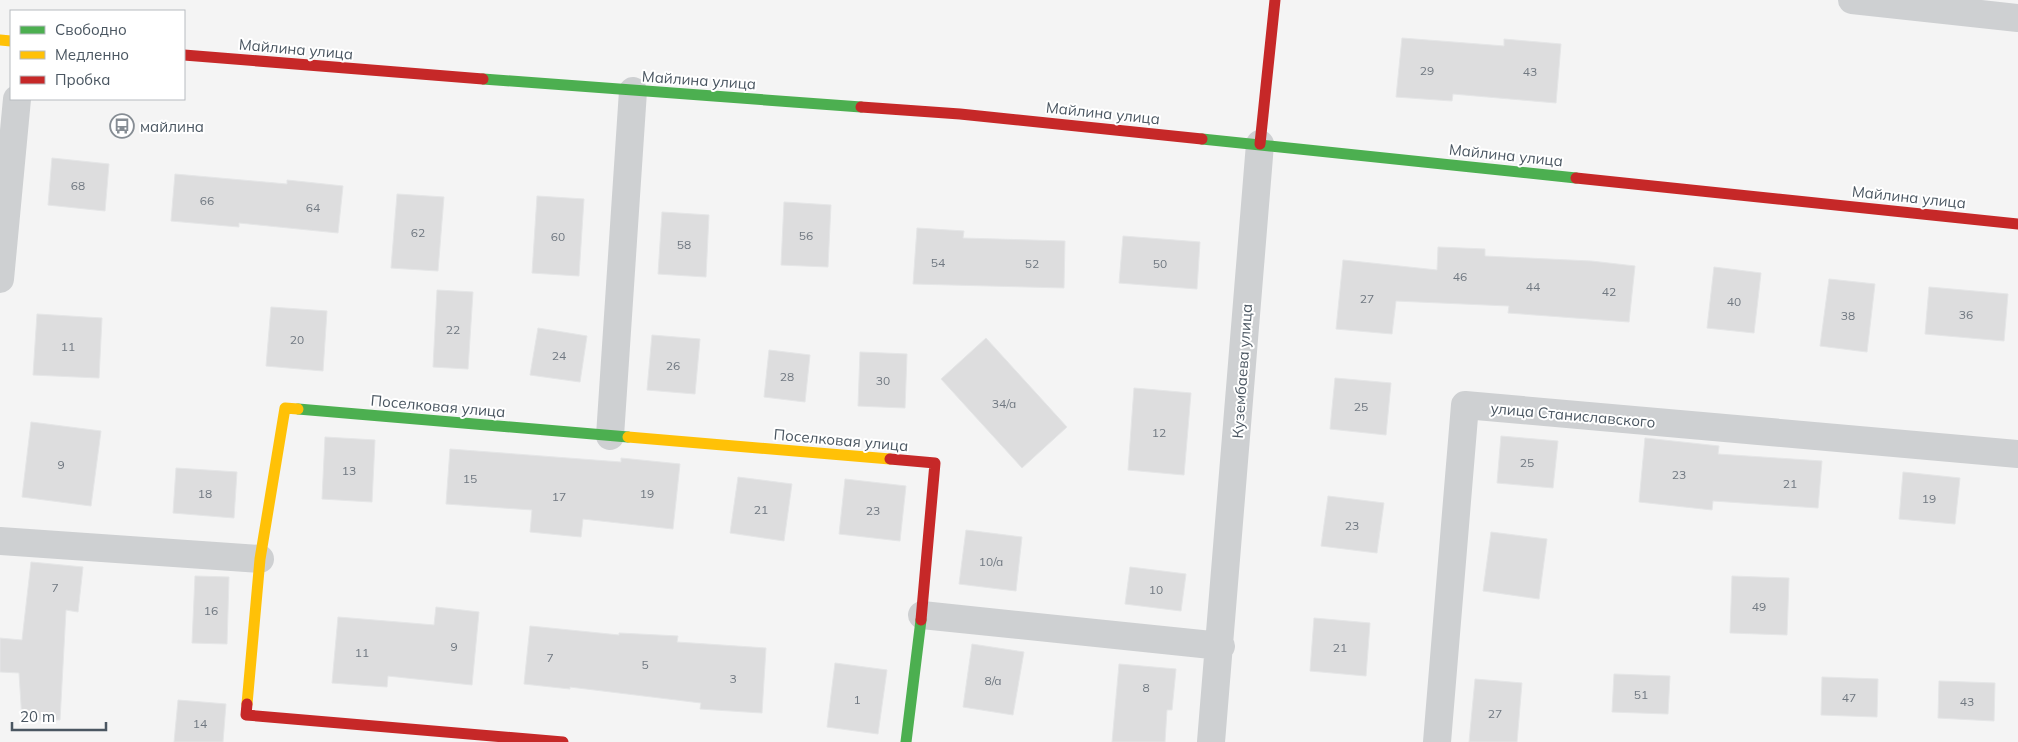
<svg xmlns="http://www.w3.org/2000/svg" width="2018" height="742" font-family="Mulish,sans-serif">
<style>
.building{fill:#ddddde;stroke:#e5e6e7}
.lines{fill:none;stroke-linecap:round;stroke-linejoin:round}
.street{stroke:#ced0d2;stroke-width:28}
.fast{stroke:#4caf50;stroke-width:11}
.slow{stroke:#ffc107;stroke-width:11}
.jam{stroke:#c62828;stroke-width:11}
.labels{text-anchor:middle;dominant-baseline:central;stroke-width:4;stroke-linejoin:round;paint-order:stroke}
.number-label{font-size:12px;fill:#707881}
.street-label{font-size:15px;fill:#4a5661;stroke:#fff}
.poi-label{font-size:15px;fill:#4a5661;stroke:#fff;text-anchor:start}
</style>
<rect width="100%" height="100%" fill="#f4f4f4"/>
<path class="building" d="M 1402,38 L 1504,46 L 1504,39 L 1561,44 L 1556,103 L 1453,94 L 1452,101 L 1396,97 Z
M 52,158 L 109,164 L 105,211 L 48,205 Z
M 175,174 L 287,184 L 287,180 L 343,186 L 338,233 L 239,223 L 239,227 L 171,221 Z
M 397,194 L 444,197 L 438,271 L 391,268 Z
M 537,196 L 584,199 L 579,276 L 532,273 Z
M 784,202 L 831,205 L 828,267 L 781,265 Z
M 662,212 L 709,215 L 706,277 L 658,274 Z
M 917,228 L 964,231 L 963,238 L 1065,241 L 1064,288 L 913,284 Z
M 1123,236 L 1200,242 L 1197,289 L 1119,283 Z
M 1438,247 L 1485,249 L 1485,256 L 1591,261 L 1635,266 L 1629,322 L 1508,313 L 1509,306 L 1396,301 L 1392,334 L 1336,329 L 1343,260 L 1437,270 Z
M 1714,267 L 1761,273 L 1754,333 L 1707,328 Z
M 1829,279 L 1875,284 L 1867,352 L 1820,346 Z
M 1929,287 L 2008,294 L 2004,341 L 1925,334 Z
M 437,290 L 473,292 L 468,369 L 433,367 Z
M 271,307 L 327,311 L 323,371 L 266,366 Z
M 37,314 L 102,318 L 99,378 L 33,375 Z
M 538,328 L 587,336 L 580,382 L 530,375 Z
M 652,335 L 700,339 L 695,394 L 647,390 Z
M 986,338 L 1067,427 L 1022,468 L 941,379 Z
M 769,350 L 810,355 L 805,402 L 764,397 Z
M 860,352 L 907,354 L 905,408 L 858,406 Z
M 1335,378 L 1391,383 L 1386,435 L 1330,429 Z
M 1134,388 L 1191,393 L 1184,475 L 1128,470 Z
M 31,422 L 101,431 L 91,506 L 22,497 Z
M 1501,436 L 1558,441 L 1553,488 L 1497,483 Z
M 325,437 L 375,440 L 372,502 L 322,499 Z
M 1645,438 L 1719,446 L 1718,454 L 1822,461 L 1818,508 L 1713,501 L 1712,510 L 1639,502 Z
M 450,449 L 621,462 L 621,458 L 680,464 L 673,529 L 583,519 L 581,537 L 530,532 L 532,510 L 446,504 Z
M 176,468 L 237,472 L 234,518 L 173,513 Z
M 1903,472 L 1960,478 L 1955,524 L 1899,519 Z
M 738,477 L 792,484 L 784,541 L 730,533 Z
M 845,479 L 906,486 L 900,541 L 839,534 Z
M 1328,496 L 1384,503 L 1377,553 L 1321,546 Z
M 966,530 L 1022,537 L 1016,591 L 959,584 Z
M 1491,532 L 1547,539 L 1539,599 L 1483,591 Z
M 31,562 L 83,567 L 78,612 L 66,610 L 60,720 L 22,720 L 19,673 L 0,672 L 0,638 L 22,640 Z
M 1130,567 L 1186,574 L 1181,611 L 1125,604 Z
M 195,576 L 229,577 L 227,644 L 192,643 Z
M 1732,576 L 1789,578 L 1787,635 L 1730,633 Z
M 436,607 L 479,612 L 472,685 L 388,676 L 387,687 L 332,683 L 338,617 L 434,625 Z
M 1314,618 L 1370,623 L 1366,676 L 1310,671 Z
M 530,626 L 619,635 L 619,633 L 678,636 L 677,642 L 766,648 L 762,713 L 700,709 L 701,703 L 570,687 L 570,689 L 524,684 Z
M 972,644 L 1024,652 L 1013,715 L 963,707 Z
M 835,663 L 887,670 L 878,734 L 827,727 Z
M 1119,664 L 1176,669 L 1172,710 L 1167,710 L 1165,742 L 1112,742 Z
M 1614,674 L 1670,676 L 1668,714 L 1612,712 Z
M 1822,677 L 1878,679 L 1877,717 L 1821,715 Z
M 1475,679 L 1522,683 L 1517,742 L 1469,742 Z
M 1939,681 L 1995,683 L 1994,721 L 1938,718 Z
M 178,700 L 226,704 L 223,742 L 174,742 Z"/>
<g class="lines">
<path class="street" d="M 1852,0 L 2018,18
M 0,279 L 17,99
M 610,436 L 633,91
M 0,541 L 260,559
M 922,615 L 1221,646
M 1211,742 L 1260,144
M 1437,742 L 1465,405 L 2018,454"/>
<path class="fast" d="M 483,79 L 861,107
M 1202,139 L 1576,178
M 298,409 L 628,437
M 906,742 L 921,620"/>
<path class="slow" d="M 0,40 L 11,41
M 628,437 L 890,459
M 247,704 L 260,559 L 285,408 L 298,409"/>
<path class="jam" d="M 184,55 L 483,79
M 861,107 L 960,114 L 1202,139
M 1260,144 L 1275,0
M 1576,178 L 2018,224
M 890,459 L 935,463 L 921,620
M 247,704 L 246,715 L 563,742"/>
</g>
<defs>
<g id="bus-ring" transform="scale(1.25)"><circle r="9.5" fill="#fff" stroke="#868d94" stroke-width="1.5"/><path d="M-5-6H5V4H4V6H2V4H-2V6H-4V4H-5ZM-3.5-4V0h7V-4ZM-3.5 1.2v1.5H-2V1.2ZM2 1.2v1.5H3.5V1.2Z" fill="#868d94"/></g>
</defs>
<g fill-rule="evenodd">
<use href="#bus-ring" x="122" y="126"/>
</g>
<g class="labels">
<g class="number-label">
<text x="1427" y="70">29</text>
<text x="1530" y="71">43</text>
<text x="78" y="185">68</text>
<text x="207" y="200">66</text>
<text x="313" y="207">64</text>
<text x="418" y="232">62</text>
<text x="806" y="235">56</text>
<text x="558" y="236">60</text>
<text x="684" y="244">58</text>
<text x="938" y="262">54</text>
<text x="1032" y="263">52</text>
<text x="1160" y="263">50</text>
<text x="1460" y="276">46</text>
<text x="1533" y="286">44</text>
<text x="1609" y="291">42</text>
<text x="1367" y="298">27</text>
<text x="1734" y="301">40</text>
<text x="1966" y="314">36</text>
<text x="1848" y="315">38</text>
<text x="453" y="329">22</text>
<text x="297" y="339">20</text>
<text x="68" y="346">11</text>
<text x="559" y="355">24</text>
<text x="673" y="365">26</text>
<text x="787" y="376">28</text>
<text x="883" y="380">30</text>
<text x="1004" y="403">34/a</text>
<text x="1361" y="406">25</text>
<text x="1159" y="432">12</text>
<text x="1527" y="462">25</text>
<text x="61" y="464">9</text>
<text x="349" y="470">13</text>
<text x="1679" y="474">23</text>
<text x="470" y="478">15</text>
<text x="1790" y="483">21</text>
<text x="205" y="493">18</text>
<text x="647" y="493">19</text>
<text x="559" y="496">17</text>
<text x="1929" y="498">19</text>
<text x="761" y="509">21</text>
<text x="873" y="510">23</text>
<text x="1352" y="525">23</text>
<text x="991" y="561">10/a</text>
<text x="55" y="587">7</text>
<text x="1156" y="589">10</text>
<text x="1759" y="606">49</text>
<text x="211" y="610">16</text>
<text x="454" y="646">9</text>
<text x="1340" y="647">21</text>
<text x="362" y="652">11</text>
<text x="550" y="657">7</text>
<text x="645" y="664">5</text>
<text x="733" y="678">3</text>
<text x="993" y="680">8/a</text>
<text x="1146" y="687">8</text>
<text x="1641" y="694">51</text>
<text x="1849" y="697">47</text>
<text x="857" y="699">1</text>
<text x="1967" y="701">43</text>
<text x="1495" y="713">27</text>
<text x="200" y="723">14</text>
</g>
<g class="street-label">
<text transform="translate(296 49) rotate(5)">Майлина улица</text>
<text transform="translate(699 80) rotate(4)">Майлина улица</text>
<text transform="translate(1103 113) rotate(6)">Майлина улица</text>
<text transform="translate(1506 155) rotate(6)">Майлина улица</text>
<text transform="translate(1909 197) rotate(6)">Майлина улица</text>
<text transform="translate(1242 371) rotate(-86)">Кузембаева улица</text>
<text transform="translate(438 406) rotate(5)">Поселковая улица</text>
<text transform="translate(1573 415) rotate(5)">улица Станиславского</text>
<text transform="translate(841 440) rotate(5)">Поселковая улица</text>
</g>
<g class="poi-label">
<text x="140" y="126">майлина</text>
</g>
</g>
<rect x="10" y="10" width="175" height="90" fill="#ffffff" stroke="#b7bbc0"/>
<rect x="20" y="26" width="25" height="8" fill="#4caf50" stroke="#b7bbc0"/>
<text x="55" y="35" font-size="15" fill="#4a5661">Свободно</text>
<rect x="20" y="51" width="25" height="8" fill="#ffc107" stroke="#b7bbc0"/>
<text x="55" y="60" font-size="15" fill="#4a5661">Медленно</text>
<rect x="20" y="76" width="25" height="8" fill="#c62828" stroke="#b7bbc0"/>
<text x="55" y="85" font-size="15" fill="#4a5661">Пробка</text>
<path d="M12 722v8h94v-8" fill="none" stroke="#4a5661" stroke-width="2.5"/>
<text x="20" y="722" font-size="15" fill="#4a5661" stroke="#ffffff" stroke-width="4" paint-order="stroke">20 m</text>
</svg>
